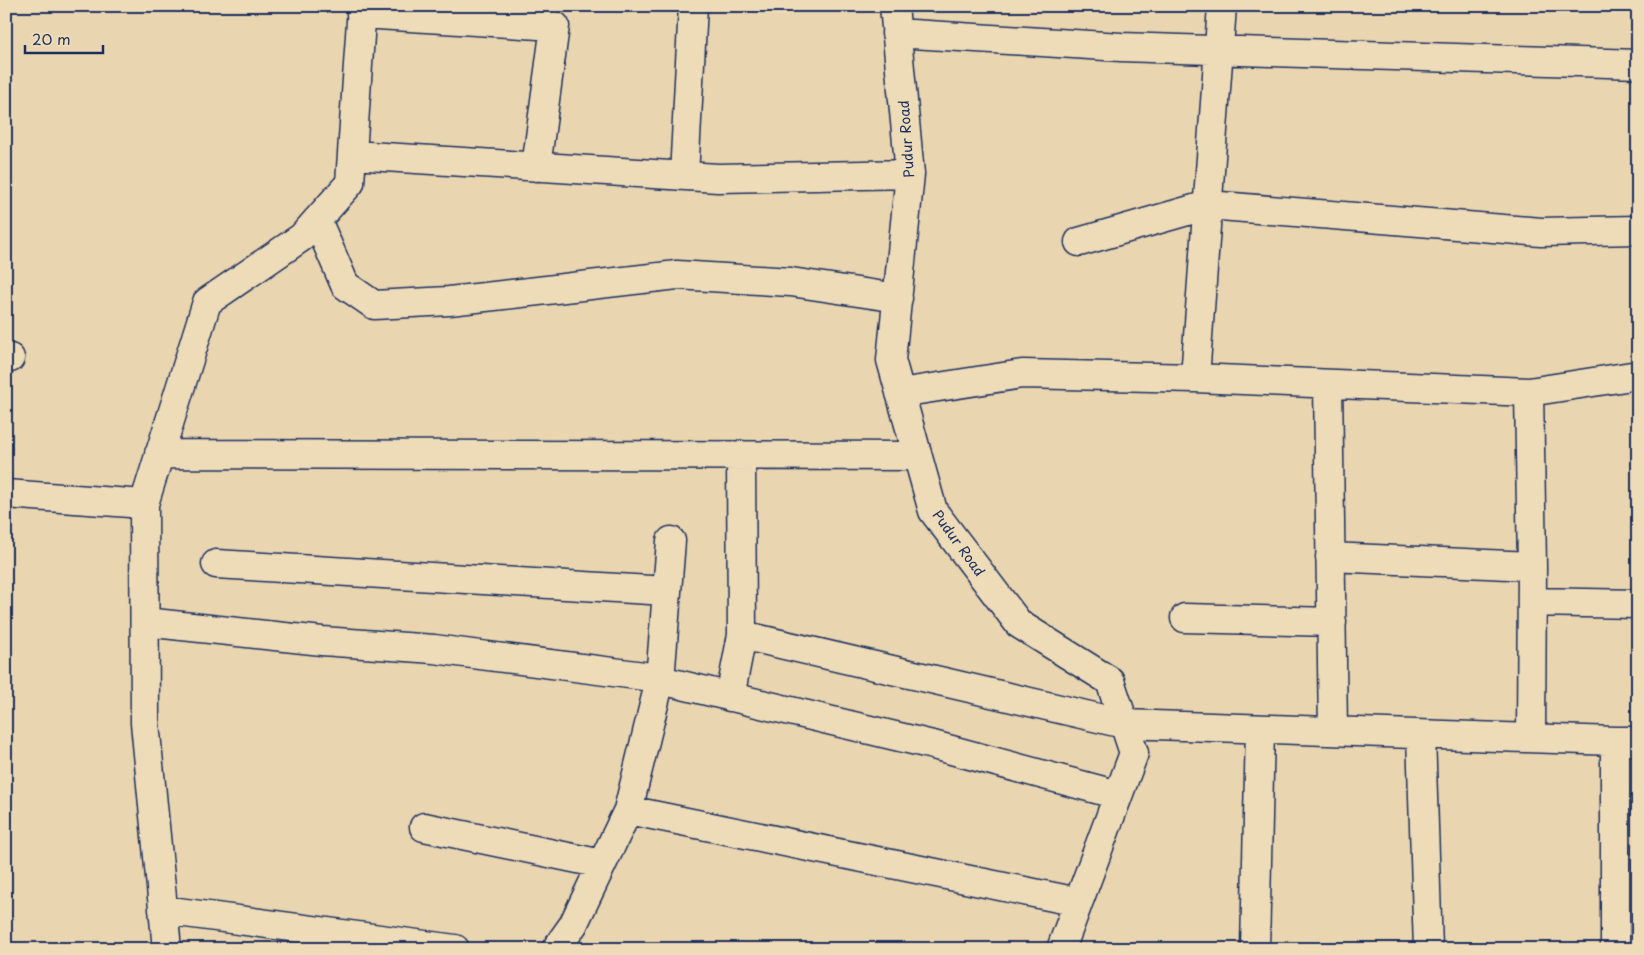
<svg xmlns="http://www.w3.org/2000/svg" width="1644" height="955" font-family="'Playpen Sans',sans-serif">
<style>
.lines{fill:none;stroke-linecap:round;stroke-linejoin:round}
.minor-casing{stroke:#1b2f5e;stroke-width:31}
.minor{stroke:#eedcb9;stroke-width:28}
.labels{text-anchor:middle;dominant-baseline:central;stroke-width:5;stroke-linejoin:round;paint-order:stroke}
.street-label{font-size:14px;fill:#1b2f5e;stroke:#eedcb9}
</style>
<rect width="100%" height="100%" fill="#e9d5b0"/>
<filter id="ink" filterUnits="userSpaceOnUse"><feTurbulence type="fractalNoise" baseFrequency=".02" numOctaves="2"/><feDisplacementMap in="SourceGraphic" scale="10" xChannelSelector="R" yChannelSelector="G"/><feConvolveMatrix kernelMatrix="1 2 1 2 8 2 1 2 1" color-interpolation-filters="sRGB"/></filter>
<g filter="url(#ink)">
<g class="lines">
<g class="minor-casing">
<path id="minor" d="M 894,6 L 910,174 L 891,360 L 933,511 L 1019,624 L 1110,681 L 1134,753 L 1061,949
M 361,14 L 555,26 L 536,167
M 896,33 L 1121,47 L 1638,64
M 352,155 L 718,178 L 910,174
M 684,176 L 693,6
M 317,220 L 345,285 L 374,305 L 449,301 L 512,294 L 677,275 L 791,282 L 898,298
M 1079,242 L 1208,205 L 1541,232 L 1638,230
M 6,359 L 10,358
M 1195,378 L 1222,6
M 1328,384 L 1333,731
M 1529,392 L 1532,566 L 1531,738
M 900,393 L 1022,374 L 1195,378 L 1529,392 L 1638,375
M 159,454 L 917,456
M 741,455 L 742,635
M 6,494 L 144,504
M 1330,557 L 1532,566
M 216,564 L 667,591
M 1532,602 L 1638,604
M 1185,618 L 1332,622
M 145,622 L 322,641 L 434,649 L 644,676 L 933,745 L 1118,795
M 730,697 L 742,635 L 1124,724 L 1615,741 L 1638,741
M 1421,735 L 1428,949
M 1615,741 L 1615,949
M 628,810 L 1078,902
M 424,827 L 602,864
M 163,910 L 455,949
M 167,949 L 145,723 L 144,504 L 207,302 L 302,237 L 350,183 L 362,6
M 556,949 L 573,925 L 628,810 L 660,680 L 671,541
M 1255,949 L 1260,729"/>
</g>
<use href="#minor" class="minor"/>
</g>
</g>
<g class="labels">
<g class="street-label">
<text transform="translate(906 139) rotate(-94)">Pudur Road</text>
<text transform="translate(959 543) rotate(54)">Pudur Road</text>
</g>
</g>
<rect width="1644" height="955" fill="none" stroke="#eedcb9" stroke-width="25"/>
<rect x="12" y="12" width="1619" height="930" fill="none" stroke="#1b2f5e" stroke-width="2" filter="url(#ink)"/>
<path d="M25 45v8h78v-8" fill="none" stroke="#1b2f5e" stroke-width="2.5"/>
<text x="32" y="45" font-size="15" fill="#1b2f5e" stroke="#eedcb9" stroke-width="4" paint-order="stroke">20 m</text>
</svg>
